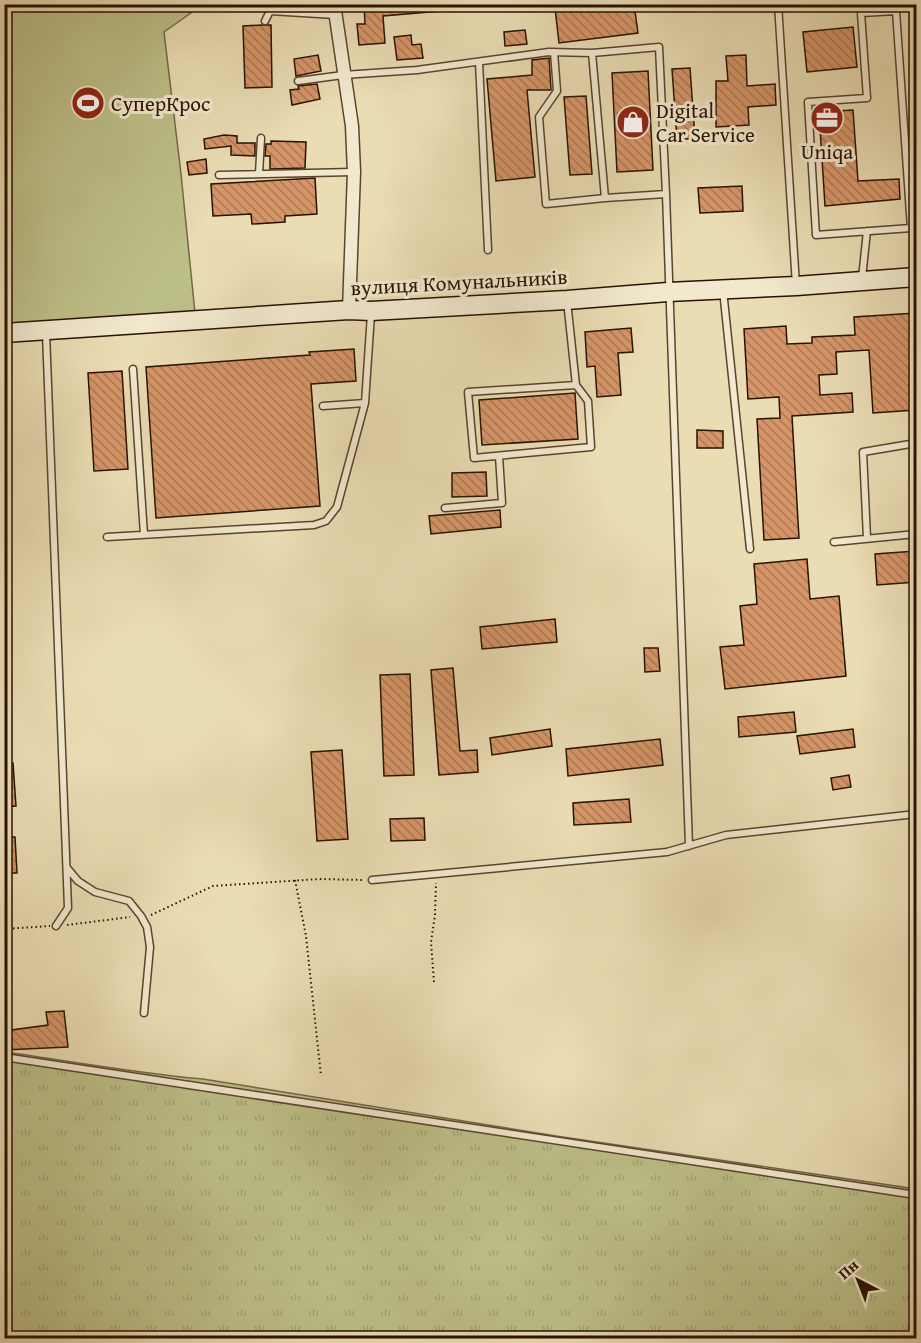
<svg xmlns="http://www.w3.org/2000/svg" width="921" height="1343" font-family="'Gentium Book Plus',serif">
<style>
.grass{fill:url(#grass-tufts);stroke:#736844;stroke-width:1.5}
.park{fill:#bdbf88;stroke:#736844;stroke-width:1.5}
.building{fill:url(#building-back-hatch);stroke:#291200;stroke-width:1.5}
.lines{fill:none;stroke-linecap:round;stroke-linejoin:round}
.lane-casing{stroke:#59442d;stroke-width:9}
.street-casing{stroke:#59442d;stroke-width:15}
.secondary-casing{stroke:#291200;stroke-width:21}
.path{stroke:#291200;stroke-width:2;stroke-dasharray:1.5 3;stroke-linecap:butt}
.lane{stroke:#f1e8ce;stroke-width:6}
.street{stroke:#f1e8ce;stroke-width:12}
.secondary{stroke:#f1e8ce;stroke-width:18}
.labels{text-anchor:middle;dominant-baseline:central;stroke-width:6;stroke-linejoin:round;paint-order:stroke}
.poi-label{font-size:21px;fill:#291200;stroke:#f1e8ce;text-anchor:start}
.street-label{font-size:21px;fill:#291200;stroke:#f1e8ce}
</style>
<defs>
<pattern id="grass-tufts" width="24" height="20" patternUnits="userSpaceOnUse" patternTransform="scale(1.5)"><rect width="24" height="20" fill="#bdbf88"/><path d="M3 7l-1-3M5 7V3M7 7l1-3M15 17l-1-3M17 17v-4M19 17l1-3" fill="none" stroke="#a2a374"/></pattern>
<pattern id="building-back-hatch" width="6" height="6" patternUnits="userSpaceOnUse" patternTransform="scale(1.5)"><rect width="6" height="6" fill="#d59568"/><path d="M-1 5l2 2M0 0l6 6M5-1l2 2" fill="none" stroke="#ad7853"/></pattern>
</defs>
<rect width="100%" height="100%" fill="#eadcb3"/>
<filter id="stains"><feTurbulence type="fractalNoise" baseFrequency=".00333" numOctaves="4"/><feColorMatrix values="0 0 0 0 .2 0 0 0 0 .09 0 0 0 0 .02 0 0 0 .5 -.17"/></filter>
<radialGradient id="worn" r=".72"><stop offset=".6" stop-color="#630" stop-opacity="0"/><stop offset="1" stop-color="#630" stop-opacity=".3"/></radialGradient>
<path class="grass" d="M 5,1052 C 70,1061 136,1073 203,1079 L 556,1136 L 916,1189 L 916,1338 L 5,1338 Z"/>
<path class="park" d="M 5,5 L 202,5 L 164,32 L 181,174 L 196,323 L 5,336 Z"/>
<path class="building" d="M 364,4 L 441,4 L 441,11 L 383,16 L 385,43 L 359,45 L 357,24 L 365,24 Z
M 585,4 L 634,4 L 638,33 L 559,43 L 555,8 Z
M 262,25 L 271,25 L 272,87 L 245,88 L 243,26 Z
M 853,27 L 857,67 L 807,72 L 803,32 Z
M 525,30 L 527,44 L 505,46 L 504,32 Z
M 411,35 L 412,45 L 421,44 L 423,58 L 397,60 L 394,37 Z
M 318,55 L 321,71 L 296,76 L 294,59 Z
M 746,55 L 747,86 L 775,84 L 776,105 L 748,107 L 749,125 L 716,127 L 716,81 L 728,81 L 726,56 Z
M 549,58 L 551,90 L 527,90 L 535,177 L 496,181 L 487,79 L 532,75 L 532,60 Z
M 690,68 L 695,138 L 677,140 L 672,69 Z
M 648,71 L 653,170 L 617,172 L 612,73 Z
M 317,84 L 320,99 L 292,105 L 290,90 L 299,89 L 298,86 Z
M 586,96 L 592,174 L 570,175 L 564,97 Z
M 853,110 L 858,181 L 899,179 L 900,199 L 825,206 L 819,112 Z
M 224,135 L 237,136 L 237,143 L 255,143 L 255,156 L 231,155 L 231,146 L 205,149 L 204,139 Z
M 271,141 L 306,142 L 305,168 L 270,169 L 270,156 L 265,156 L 266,144 L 271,144 Z
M 206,159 L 207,173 L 189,175 L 187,162 Z
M 315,178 L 317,214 L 285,216 L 285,222 L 252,224 L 251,214 L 213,216 L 211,184 Z
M 742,186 L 743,211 L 700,213 L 698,188 Z
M 916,313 L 916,410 L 873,413 L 869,350 L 836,352 L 837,374 L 819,375 L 820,395 L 852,393 L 853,412 L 792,416 L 799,538 L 764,540 L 757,419 L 780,418 L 779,397 L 748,399 L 744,329 L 786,326 L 787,344 L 812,343 L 812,337 L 855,335 L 854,317 Z
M 631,328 L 633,352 L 618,353 L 621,395 L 597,397 L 595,366 L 587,367 L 585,332 Z
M 354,349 L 356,381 L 311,384 L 320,506 L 156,518 L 146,367 L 310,355 L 309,352 Z
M 122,371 L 128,469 L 94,471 L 88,373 Z
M 575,393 L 578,439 L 482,445 L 479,400 Z
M 697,430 L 723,431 L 723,448 L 697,448 Z
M 486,472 L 487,496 L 452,497 L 452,473 Z
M 500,510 L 501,527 L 431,534 L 429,516 Z
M 916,551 L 916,582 L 877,585 L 875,554 Z
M 807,559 L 810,599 L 839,596 L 846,676 L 725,689 L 720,647 L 744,645 L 740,606 L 757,604 L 754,564 Z
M 555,619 L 557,642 L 482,649 L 480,627 Z
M 644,648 L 658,648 L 660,671 L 645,672 Z
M 453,668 L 460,751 L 477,750 L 478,772 L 439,775 L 431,670 Z
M 410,674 L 414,775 L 384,776 L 380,675 Z
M 794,712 L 796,732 L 739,737 L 738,717 Z
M 550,729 L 552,746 L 492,755 L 490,738 Z
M 853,729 L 855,747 L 800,754 L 797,736 Z
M 660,739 L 663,765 L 568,776 L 566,749 Z
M 342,750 L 348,839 L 317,841 L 311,752 Z
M 13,763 L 16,806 L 4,807 L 4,764 Z
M 849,775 L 851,787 L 833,790 L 831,778 Z
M 629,799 L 631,822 L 574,825 L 573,803 Z
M 424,818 L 425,840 L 391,841 L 390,819 Z
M 4,837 L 15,837 L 17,873 L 4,873 Z
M 64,1011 L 68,1047 L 4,1050 L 4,1031 L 48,1025 L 46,1012 Z"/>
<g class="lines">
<g class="lane-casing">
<path id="lane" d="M 778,4 L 796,285
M 270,11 L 335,15
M 896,11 L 911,228 L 816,235 L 808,102 L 867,98 L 861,13 Z
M 265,21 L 270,11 L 269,4
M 592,53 L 659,47 L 666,194 L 689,846
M 479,62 L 488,250
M 298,81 L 343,75 L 417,70 L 549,52 L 592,53 L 605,198 L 546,204 L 539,117 L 557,91 L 554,52
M 259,174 L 261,138
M 219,175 L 353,172
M 605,198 L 666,194
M 862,278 L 867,231
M 723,290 L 750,549
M 567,301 L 576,385 L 468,392 L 474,458 L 591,447 L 588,401 L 576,385
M 46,333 L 68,908 L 56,926
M 133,369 L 144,535
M 323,406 L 365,403 L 371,314
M 445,508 L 502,503 L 499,456
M 107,537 L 314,525 L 326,521 L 337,507 L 365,403
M 867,538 L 863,452 L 916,443
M 834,542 L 916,534
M 67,868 L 78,881 L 95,892 L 129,901 L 141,916 L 147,927 L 150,947 L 144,1013
M 372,880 L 667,852 L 726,835 L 916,814
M 4,1057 L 916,1195"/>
</g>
<g class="street-casing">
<path id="street" d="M 334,4 L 352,126 L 354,172 L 349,310"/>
</g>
<g class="secondary-casing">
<path id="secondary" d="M 4,333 L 349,310 L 371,311 L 567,300 L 668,292 L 796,286 L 916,277"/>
</g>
<path class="path" d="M 295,880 L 306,936 L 321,1076
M 151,915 L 213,886 L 319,879 L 363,880
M 67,925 L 130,917
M 4,929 L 50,926
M 434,982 L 431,942 L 435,915 L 436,883"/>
<use href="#lane" class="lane"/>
<use href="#street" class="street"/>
<use href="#secondary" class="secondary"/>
</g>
<defs>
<g id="stadium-disc" transform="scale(1.725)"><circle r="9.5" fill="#8f2418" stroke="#f1e8ce"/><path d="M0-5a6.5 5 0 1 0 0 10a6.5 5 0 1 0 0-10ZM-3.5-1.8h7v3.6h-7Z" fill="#fff"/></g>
<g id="office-disc" transform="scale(1.725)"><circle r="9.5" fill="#8f2418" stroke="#f1e8ce"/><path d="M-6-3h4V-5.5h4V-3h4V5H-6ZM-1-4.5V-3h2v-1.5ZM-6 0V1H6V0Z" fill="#fff"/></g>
<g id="shop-disc" transform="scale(1.725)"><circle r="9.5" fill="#8f2418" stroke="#f1e8ce"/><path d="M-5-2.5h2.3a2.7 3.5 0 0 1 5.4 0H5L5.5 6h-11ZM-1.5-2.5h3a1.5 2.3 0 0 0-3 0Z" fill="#fff"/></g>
</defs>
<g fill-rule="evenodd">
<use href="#stadium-disc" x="88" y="103"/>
<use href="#office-disc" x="827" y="118"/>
<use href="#shop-disc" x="633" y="122"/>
</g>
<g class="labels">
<g class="poi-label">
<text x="111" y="103">СуперКрос</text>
<text x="656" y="110">Digital<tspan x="656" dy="24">Car Service</tspan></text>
<text x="827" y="151" text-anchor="middle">Uniqa</text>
</g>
<g class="street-label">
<text transform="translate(459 282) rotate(-3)">вулиця Комунальників</text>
</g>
</g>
<rect width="921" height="1343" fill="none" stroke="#eadcb3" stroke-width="24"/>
<rect x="6" y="6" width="909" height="1331" fill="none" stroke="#291200" stroke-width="3"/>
<rect x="12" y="12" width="897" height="1319" fill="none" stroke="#291200" stroke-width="1.5"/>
<g transform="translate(858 1280) rotate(318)" stroke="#f1e8ce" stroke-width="4.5" paint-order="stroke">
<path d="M0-4.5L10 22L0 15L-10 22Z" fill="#291200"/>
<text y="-9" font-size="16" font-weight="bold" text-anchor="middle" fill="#291200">Пн</text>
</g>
<rect width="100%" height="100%" filter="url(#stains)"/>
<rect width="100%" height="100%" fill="url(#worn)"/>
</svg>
